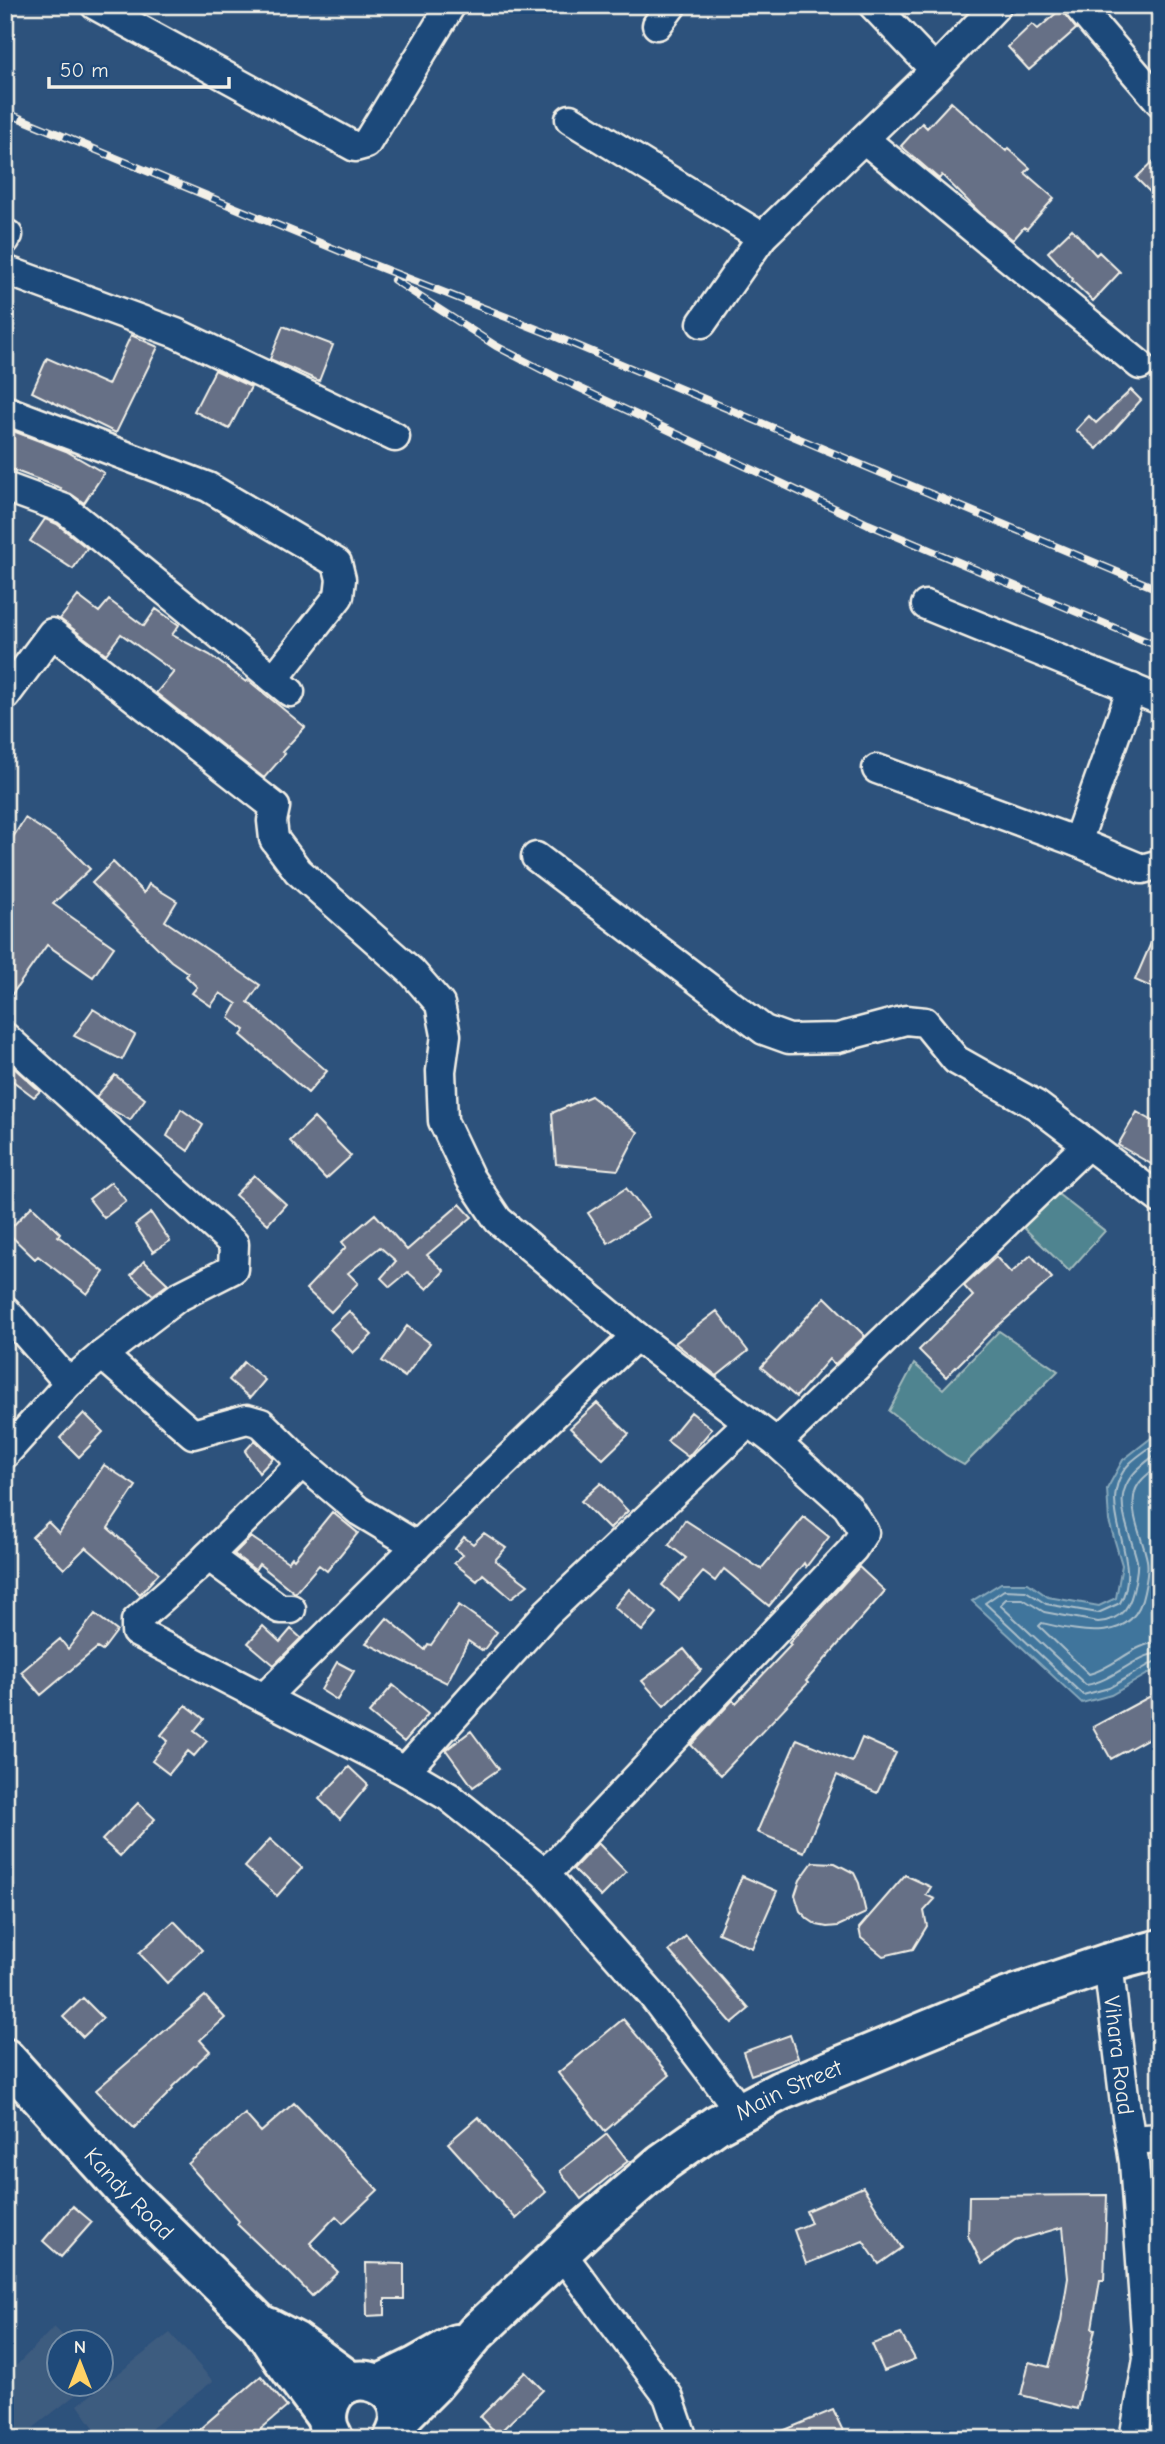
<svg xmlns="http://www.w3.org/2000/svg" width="1165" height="2444" font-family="'Comic Neue',sans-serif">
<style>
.built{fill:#3e5b7f}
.green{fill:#508490;stroke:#a2babc;stroke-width:2}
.water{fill:#3f759c;stroke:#87a7ba;stroke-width:2}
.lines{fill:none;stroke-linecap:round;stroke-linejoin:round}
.shore{stroke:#acbfca;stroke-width:2}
.building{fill:#667086;stroke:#f4f1e8;stroke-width:2}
.street-casing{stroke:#f4f1e8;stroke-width:33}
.primary-casing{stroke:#f4f1e8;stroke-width:44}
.highway-casing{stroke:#f4f1e8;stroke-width:44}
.street{stroke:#1f4a7a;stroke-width:28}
.primary{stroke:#1f4a7a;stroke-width:38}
.highway{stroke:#1f4a7a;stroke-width:38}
.rail-casing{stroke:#f4f1e8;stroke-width:8}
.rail{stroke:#1f4a7a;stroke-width:5;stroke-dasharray:16;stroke-linecap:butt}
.labels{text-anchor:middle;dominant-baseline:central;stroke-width:5;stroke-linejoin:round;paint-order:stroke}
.street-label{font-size:23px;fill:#f4f1e8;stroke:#1f4a7a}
</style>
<rect width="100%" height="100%" fill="#2d527c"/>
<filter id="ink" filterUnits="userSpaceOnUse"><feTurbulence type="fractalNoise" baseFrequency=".0143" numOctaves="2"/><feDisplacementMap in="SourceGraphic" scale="14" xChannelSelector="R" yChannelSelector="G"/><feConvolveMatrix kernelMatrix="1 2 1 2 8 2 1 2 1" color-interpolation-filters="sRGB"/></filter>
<g filter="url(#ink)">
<path class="built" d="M 54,2327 L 69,2342 L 60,2342 L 60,2384 L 88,2385 L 19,2439 L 7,2439 L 5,2437 L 5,2377 Z
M 170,2333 L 213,2381 L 138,2439 L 102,2439 L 78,2405 Z"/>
<path class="green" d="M 1054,1191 L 1105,1231 L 1069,1271 L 1021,1225 Z
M 999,1331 L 1058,1371 L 964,1465 L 946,1455 L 889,1411 L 914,1364 L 943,1389 Z"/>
<path class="water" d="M 1160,1431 L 1160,1667 L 1111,1695 L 1082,1703 L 972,1601 L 1001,1583 L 1028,1583 L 1048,1597 L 1099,1606 L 1116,1598 L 1122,1565 L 1109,1521 L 1107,1489 L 1123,1460 Z"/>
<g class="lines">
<path class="shore" d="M 1160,1440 C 1150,1448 1138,1455 1130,1463 C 1090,1505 1146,1558 1120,1603 L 1098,1613 L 1046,1604 L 1026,1591 L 1004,1590 L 985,1603 L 1083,1695 L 1109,1688 L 1154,1662 L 1160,1662
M 1160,1451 C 1145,1463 1129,1473 1124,1491 C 1118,1510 1133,1542 1137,1561 C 1138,1568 1136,1575 1135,1582 C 1131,1605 1124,1620 1098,1622 L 1044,1612 L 1023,1599 L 1006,1599 L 1000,1605 L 1086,1685 C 1113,1681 1137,1654 1160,1653
M 1160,1465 C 1149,1473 1135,1482 1134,1497 C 1131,1518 1143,1539 1147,1560 C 1149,1570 1146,1582 1144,1592 C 1134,1645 1081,1632 1042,1623 L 1039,1626 L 1089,1674 C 1114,1668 1134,1643 1160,1642"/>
</g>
<path class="building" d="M 1061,9 L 1076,29 L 1029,70 L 1008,47 L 1032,24 L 1038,29 Z
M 951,102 L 1006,151 L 1008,148 L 1030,168 L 1025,173 L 1054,198 L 1027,229 L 1024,227 L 1013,240 L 981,214 L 942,175 L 939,179 L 901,146 L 922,123 L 927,128 Z
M 1160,155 L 1160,202 L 1136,178 Z
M 1072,229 L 1096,255 L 1099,252 L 1120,272 L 1093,301 L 1072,281 L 1073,279 L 1048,252 Z
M 283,326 L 333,345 L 319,381 L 270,359 Z
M 131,335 L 158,347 L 116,433 L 32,392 L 47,358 L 108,385 Z
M 215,370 L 251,387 L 229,429 L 194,411 Z
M 1131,390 L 1141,400 L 1097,449 L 1076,430 L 1089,416 L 1096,423 Z
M 5,428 L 66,451 L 104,473 L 84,503 L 71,494 L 60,490 L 61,488 L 5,467 Z
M 45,519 L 57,524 L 87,548 L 73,569 L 30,541 Z
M 78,596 L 99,612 L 109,600 L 144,626 L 156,609 L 179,625 L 172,635 L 210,655 L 246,682 L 248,680 L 305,727 L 282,752 L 285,754 L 264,778 L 156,693 L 174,672 L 121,634 L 106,654 L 60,619 Z
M 25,818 L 65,844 L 90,869 L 53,904 L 114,947 L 93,977 L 47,945 L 5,1004 L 5,850 Z
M 113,862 L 144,893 L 149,884 L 177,901 L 165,921 L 260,985 L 248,1002 L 327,1071 L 308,1093 L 241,1035 L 245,1030 L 229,1018 L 237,1004 L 220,993 L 211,1006 L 192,993 L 197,987 L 186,976 L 188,973 L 171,961 L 92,883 Z
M 1160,922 L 1160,991 L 1135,980 Z
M 93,1009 L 135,1035 L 122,1060 L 74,1036 Z
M 5,1060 L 40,1091 L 34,1097 L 5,1075 Z
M 115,1075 L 145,1099 L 130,1120 L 107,1107 L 96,1097 Z
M 591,1096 L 638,1132 L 618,1170 L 556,1164 L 552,1113 Z
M 181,1109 L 203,1125 L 188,1151 L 167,1136 Z
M 1137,1112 L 1160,1125 L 1160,1169 L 1118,1145 Z
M 314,1118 L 351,1156 L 326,1179 L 290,1141 Z
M 254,1175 L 286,1204 L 268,1224 L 235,1195 Z
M 111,1182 L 126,1201 L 104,1218 L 89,1199 Z
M 626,1188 L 649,1217 L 608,1243 L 588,1213 Z
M 460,1204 L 472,1217 L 427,1255 L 444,1271 L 427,1289 L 408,1272 L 390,1287 L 381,1278 L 396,1261 L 380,1247 L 348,1273 L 358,1283 L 331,1312 L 306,1289 L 346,1247 L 342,1242 L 375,1214 L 407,1250 Z
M 32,1206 L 60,1233 L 58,1236 L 104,1272 L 87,1294 L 38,1256 L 35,1259 L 7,1232 Z
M 151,1213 L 170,1241 L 153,1252 L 135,1225 Z
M 1031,1255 L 1052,1278 L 989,1334 L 946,1377 L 919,1350 L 973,1296 L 964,1286 L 996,1257 L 1011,1273 Z
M 144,1261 L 168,1284 L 153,1295 L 131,1275 Z
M 825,1297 L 865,1336 L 834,1365 L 829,1359 L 796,1397 L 761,1367 Z
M 349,1311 L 372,1335 L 353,1353 L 330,1329 Z
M 717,1311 L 748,1351 L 717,1376 L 675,1343 Z
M 407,1326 L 430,1343 L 405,1377 L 382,1361 Z
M 244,1362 L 265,1380 L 250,1398 L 229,1380 Z
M 597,1403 L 629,1434 L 603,1459 L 570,1428 Z
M 691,1412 L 712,1429 L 688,1457 L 667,1441 Z
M 84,1413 L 103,1432 L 79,1457 L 60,1438 Z
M 255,1440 L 273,1458 L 259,1473 L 245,1451 Z
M 104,1465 L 136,1486 L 108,1528 L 159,1573 L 140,1594 L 86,1547 L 64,1569 L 32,1537 L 48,1522 L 59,1533 Z
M 601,1483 L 628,1511 L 609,1529 L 581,1501 Z
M 332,1512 L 358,1533 L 327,1571 L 319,1565 L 295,1593 L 259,1564 L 255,1570 L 234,1554 L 251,1537 L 288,1562 L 292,1557 L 294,1559 Z
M 804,1517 L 829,1537 L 806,1567 L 804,1563 L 769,1606 L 724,1569 L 715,1581 L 703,1572 L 679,1600 L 662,1585 L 686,1558 L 669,1545 L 685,1520 L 761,1569 Z
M 484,1533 L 506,1548 L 495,1560 L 528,1585 L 511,1598 L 483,1574 L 477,1581 L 454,1563 L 463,1555 L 455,1549 L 464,1537 L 473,1544 Z
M 859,1567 L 885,1591 L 806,1681 L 808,1683 L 721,1775 L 691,1745 L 733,1700 L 736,1703 L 791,1645 L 789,1643 Z
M 629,1589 L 657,1613 L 642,1631 L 614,1607 Z
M 459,1605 L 497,1632 L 483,1651 L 468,1641 L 447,1683 L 366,1643 L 387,1618 L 425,1650 L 428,1644 L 431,1645 Z
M 95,1614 L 117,1631 L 102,1651 L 97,1648 L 41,1695 L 21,1672 L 60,1639 L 68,1649 Z
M 263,1626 L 280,1642 L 291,1629 L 301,1638 L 274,1665 L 248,1643 Z
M 684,1649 L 701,1670 L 664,1706 L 642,1681 Z
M 337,1662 L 354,1671 L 337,1700 L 321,1690 Z
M 393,1685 L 428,1714 L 404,1742 L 369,1713 Z
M 1160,1691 L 1160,1732 L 1111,1759 L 1093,1727 Z
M 186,1705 L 204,1719 L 194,1731 L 207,1741 L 194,1756 L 188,1751 L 169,1774 L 152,1761 L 168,1741 L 161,1735 Z
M 471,1731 L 499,1769 L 473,1787 L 446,1750 Z
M 862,1738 L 896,1753 L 877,1793 L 837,1775 L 804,1852 L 757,1832 L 797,1739 L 852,1762 Z
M 349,1767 L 368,1785 L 340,1819 L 319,1799 Z
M 138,1803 L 155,1819 L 120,1856 L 102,1840 Z
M 270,1839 L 302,1868 L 277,1896 L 245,1867 Z
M 598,1843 L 626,1872 L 601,1897 L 573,1869 Z
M 813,1862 L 835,1863 L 854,1873 L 859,1883 L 866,1913 L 838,1926 L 827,1927 L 817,1925 L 808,1919 L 800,1911 L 795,1895 L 800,1880 Z
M 905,1875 L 931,1887 L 926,1895 L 935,1899 L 924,1911 L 927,1926 L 913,1949 L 883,1956 L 861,1938 L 859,1928 Z
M 742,1876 L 777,1891 L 752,1948 L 718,1933 Z
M 174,1921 L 202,1950 L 167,1983 L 139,1953 Z
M 686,1936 L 749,2009 L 732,2023 L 669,1951 Z
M 205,1996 L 225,2018 L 200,2040 L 210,2051 L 172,2087 L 173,2089 L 134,2128 L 96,2090 Z
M 83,1998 L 103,2018 L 83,2037 L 63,2017 Z
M 623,2019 L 670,2075 L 605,2131 L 558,2073 Z
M 790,2035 L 798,2058 L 751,2075 L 743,2052 Z
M 294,2103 L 378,2190 L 343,2223 L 336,2216 L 310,2243 L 338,2272 L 312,2296 L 285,2268 L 284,2269 L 237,2224 L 239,2221 L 188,2164 L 245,2114 L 261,2132 Z
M 478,2117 L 546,2192 L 516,2219 L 448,2143 Z
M 607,2134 L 628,2161 L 581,2199 L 560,2171 Z
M 863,2187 L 902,2248 L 879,2264 L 863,2241 L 806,2264 L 794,2230 L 811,2223 L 806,2211 Z
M 1107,2195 L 1104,2280 L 1100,2280 L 1092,2328 L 1095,2329 L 1077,2409 L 1021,2395 L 1029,2362 L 1049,2367 L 1061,2321 L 1068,2278 L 1063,2227 L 1015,2241 L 982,2264 L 968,2236 L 969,2196 Z
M 73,2206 L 92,2222 L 61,2257 L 43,2241 Z
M 366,2263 L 404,2264 L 404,2299 L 385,2299 L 385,2315 L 367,2316 Z
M 901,2334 L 915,2359 L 884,2371 L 872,2344 Z
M 525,2372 L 543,2390 L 497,2435 L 480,2417 Z
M 261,2376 L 287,2407 L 249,2439 L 188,2439 Z
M 833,2410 L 844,2433 L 834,2439 L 763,2439 Z"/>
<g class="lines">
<g class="street-casing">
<g id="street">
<path d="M 95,5 L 355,147 L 366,144 L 451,5"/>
<path d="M 873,5 L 935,70"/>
<path d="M 1077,5 L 1160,102"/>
<path d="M 657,25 L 672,5"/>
<path d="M 570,119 L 762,237"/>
<path d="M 864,139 L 1140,365"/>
<path d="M 5,240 L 8,235"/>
<path d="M 5,270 L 176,333 L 395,437"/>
<path d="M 702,323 L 762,237 L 935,70 L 997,5"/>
<path d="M 5,410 L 208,487 L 337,563 L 341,579 L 339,596 L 274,679"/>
<path d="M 5,487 L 65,509 L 290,692"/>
<path d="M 926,605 L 1160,700"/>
<path d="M 5,696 L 52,633 L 275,807 L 272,821 L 274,839 L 298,871 L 412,972 L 440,1004 L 446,1035 L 441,1071 L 443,1121 L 470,1178 L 498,1220 L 636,1336 L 777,1443"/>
<path d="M 877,769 L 1077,842 L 1142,869 L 1160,864"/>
<path d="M 1077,842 L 1132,688"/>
<path d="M 536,857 L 764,1030 L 789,1039 L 838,1038 L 906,1020 L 925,1022 L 956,1060 L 1036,1105 L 1160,1199"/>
<path d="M 5,1037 L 234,1244 L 233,1269 L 178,1297 L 102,1355 L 69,1383 L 5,1454"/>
<path d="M 5,1310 L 69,1383"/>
<path d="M 102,1355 L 193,1434 L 247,1419 L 261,1423 L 302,1463 L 359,1511 L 417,1546 L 636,1336"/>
<path d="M 302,1463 L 197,1567 L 136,1621 L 136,1632 L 405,1771 L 449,1797 L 544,1873 L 652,1995 L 740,2111"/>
<path d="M 208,1556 L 280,1609 L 291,1609"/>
<path d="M 264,1698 L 417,1546"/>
<path d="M 405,1771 L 547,1613 L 749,1422"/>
<path d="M 544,1873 L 558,1861 L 853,1549 L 864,1532 L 847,1506 L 777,1443 L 1087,1145"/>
<path id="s1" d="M 1108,1963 L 1125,2104 L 1134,2162 L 1148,2359 L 1134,2439"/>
<path d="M 1131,2140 L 1160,2138"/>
<path d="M 561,2253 L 668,2396 L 683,2439"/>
</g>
</g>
<g class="primary-casing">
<g id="primary">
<path d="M 380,2384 L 417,2366 L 456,2344"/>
<path id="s2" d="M 400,2418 L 433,2385 L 476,2333 L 587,2228 L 662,2163 L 716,2125 L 780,2091 L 1003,1999 L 1108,1963 L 1160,1949"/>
</g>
</g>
<g class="highway-casing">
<g id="highway">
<path id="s3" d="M 5,2058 L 127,2193 L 259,2323 L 282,2358 L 326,2417"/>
<path d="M 267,2327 L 296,2342 L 351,2382"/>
<path d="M 332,2435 C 327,2427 326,2418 328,2409 C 339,2356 424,2384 393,2439"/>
</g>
</g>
<use href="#street" class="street"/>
<use href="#primary" class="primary"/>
<use href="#highway" class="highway"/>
<g class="rail-casing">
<path id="rail" d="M 5,112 L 366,262 L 547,333 L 1160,590
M 394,280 L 496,346 L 552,375 L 868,524 L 1160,647"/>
</g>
<use href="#rail" class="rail"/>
</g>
</g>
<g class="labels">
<g class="street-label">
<text stroke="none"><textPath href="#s1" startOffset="93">Vihara Road</textPath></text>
<text stroke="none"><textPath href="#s2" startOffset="513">Main Street</textPath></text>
<text stroke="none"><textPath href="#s3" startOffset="184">Kandy Road</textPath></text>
</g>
</g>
<rect width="1165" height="2444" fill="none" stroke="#1f4a7a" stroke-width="28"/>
<rect x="14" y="14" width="1137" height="2416" fill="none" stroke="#f4f1e8" stroke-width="2.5" filter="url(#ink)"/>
<g transform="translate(80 2363)"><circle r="33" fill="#1f4a7a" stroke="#748da6" stroke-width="2"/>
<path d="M0-5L12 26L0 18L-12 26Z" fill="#ffd166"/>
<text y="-10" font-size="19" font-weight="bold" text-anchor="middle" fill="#f4f1e8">N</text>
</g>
<path d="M49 77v10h180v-10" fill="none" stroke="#f4f1e8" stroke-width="3.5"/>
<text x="60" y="77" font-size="21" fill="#f4f1e8" stroke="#1f4a7a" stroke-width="5" paint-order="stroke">50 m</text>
</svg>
